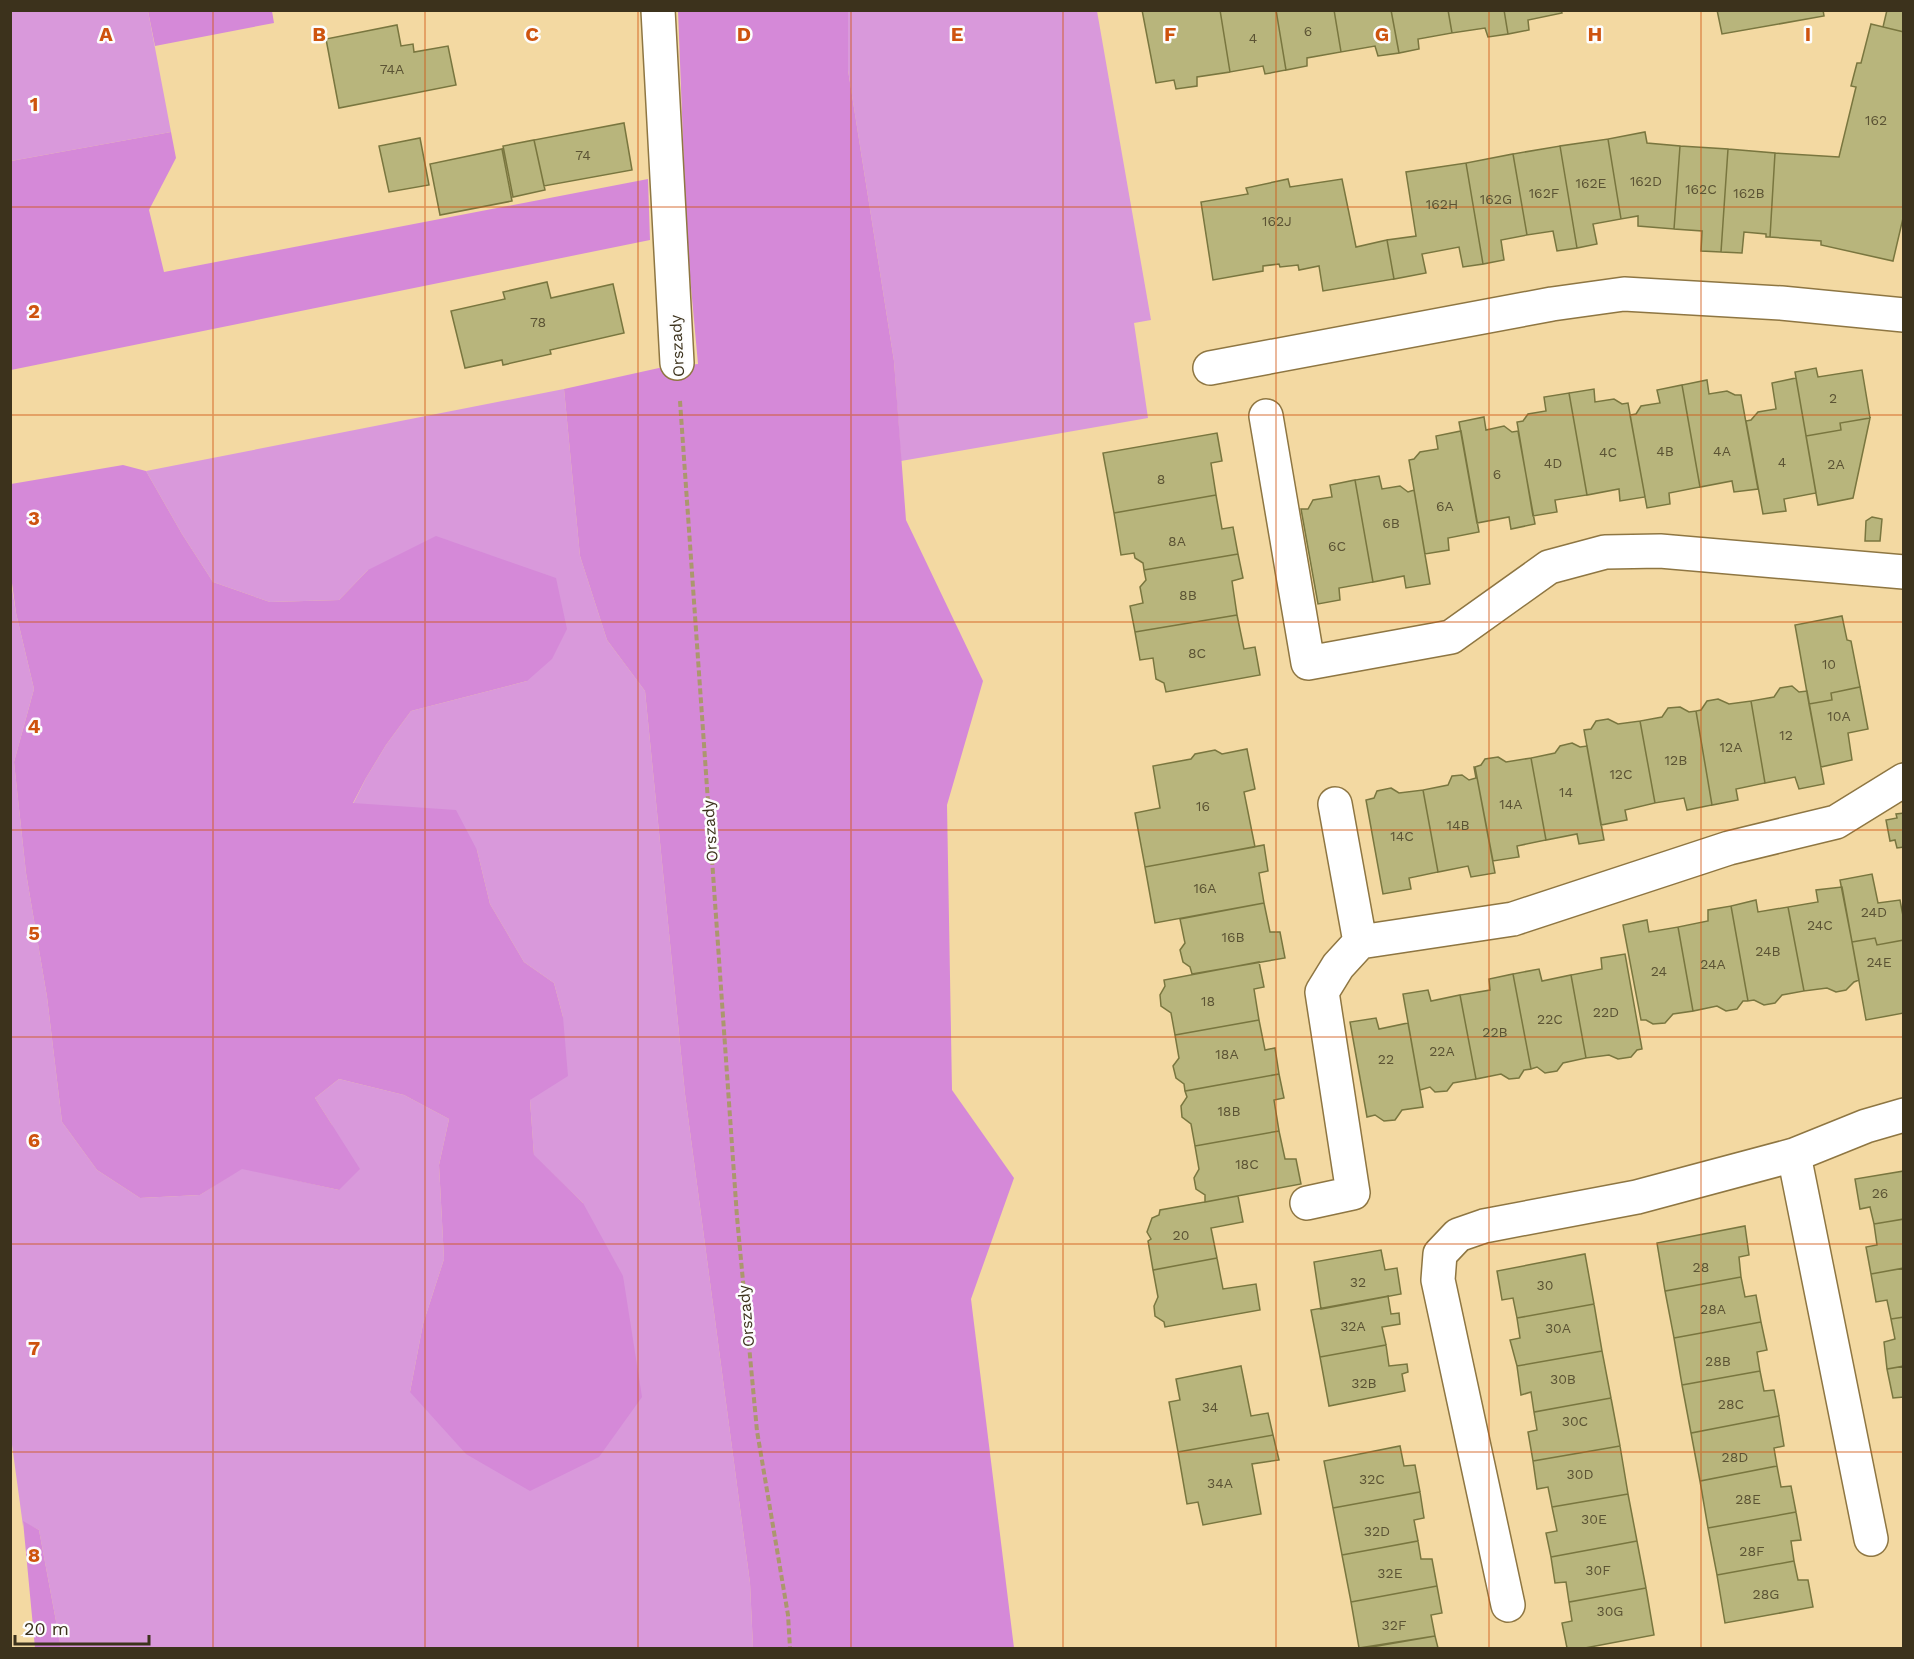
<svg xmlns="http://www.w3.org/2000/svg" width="1914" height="1659" font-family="'Work Sans',sans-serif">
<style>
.green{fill:#d999db}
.forest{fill:#d589d8}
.building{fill:#b8b57c;stroke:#79763f;stroke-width:1.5}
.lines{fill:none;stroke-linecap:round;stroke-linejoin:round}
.minor-casing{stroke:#8e7642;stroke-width:36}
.path{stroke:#ab976d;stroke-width:4;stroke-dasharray:6 3;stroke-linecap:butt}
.minor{stroke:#fff;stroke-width:33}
.grid{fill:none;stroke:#ce530e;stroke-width:1.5;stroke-opacity:0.55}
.labels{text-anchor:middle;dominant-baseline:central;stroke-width:5;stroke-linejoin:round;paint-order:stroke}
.number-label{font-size:14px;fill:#5b5334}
.street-label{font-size:16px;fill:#3c321c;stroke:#fdfdfd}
.grid-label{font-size:20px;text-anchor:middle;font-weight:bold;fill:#ce530e;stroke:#fdfdfd;stroke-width:5;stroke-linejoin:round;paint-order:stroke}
</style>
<rect width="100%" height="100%" fill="#f3d9a2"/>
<path class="green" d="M 11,11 L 148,11 L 171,132 L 11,161 Z
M 848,11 L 1097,11 L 1151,320 L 1134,323 L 1148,418 L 901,461 L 894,361 L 848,70 Z
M 564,389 L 580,556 L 607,640 L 645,691 L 685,1094 L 750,1583 L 753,1648 L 61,1648 L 39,1530 L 23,1522 L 23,1526 L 10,1430 L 10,576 L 16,613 L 34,689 L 14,762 L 26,873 L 47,997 L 62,1122 L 97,1170 L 140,1198 L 200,1195 L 242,1168 L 339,1190 L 332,1125 L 315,1098 L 339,1079 L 404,1095 L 449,1119 L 439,1165 L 444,1259 L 423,1324 L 410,1392 L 583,1203 L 534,1156 L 530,1100 L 563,1017 L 554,983 L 524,962 L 490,904 L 477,850 L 390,807 L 353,804 L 366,778 L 386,745 L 411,711 L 527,681 L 368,570 L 339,600 L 270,602 L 213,582 L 182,534 L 146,471 Z"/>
<path class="forest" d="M 148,11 L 272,11 L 274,23 L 155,46 Z
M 678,11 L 848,11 L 848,70 L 894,361 L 906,520 L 983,681 L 947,805 L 952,1090 L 1014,1178 L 971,1299 L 1014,1648 L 753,1648 L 750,1583 L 685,1094 L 645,691 L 607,640 L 580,556 L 564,389 L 659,368 L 698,364 L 687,243 Z
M 171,132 L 176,158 L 149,210 L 164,272 L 648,179 L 650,240 L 11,370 L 11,161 Z
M 123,465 L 146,471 L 182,534 L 213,582 L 270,602 L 339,600 L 368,570 L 436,536 L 556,578 L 567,629 L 552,659 L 527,681 L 411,711 L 386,745 L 366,778 L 353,803 L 456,810 L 477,850 L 490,904 L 524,962 L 554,983 L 563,1017 L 568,1076 L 530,1100 L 534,1155 L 583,1203 L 623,1276 L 642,1397 L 599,1457 L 530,1491 L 466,1454 L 410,1392 L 423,1324 L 444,1259 L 439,1165 L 449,1119 L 404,1095 L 339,1079 L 315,1098 L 360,1169 L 339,1190 L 242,1169 L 200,1195 L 140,1198 L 97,1170 L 62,1122 L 47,997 L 26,873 L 14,762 L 34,689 L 16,613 L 11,576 L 11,484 Z
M 23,1521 L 39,1530 L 61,1648 L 35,1648 Z"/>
<path class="building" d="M 1142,10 L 1220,10 L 1230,72 L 1197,77 L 1197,86 L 1176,89 L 1174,80 L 1156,83 Z
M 1220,10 L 1276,10 L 1286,70 L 1265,74 L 1263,66 L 1230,72 Z
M 1276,10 L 1334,10 L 1341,52 L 1307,58 L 1307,66 L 1286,70 Z
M 1334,10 L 1391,10 L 1399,53 L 1378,56 L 1375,46 L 1341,52 Z
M 1391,10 L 1448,10 L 1452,33 L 1418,39 L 1419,49 L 1399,53 Z
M 1448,10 L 1504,10 L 1508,34 L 1488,37 L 1485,28 L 1452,33 Z
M 1504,10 L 1561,10 L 1562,13 L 1528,20 L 1529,30 L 1508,34 Z
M 1717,10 L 1823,10 L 1824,16 L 1722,34 Z
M 1887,10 L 1904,10 L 1904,32 L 1883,27 Z
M 1871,24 L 1904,32 L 1904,214 L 1893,261 L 1821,245 L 1821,241 L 1770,237 L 1775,153 L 1839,157 L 1856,87 L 1851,86 L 1857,63 L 1861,63 Z
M 397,25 L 401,46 L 413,44 L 414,52 L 448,46 L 456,85 L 339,108 L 326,39 Z
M 624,123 L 632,170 L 544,186 L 534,140 Z
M 1645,132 L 1647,143 L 1680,146 L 1674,229 L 1638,226 L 1638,216 L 1621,219 L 1608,139 Z
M 420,138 L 429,185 L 389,192 L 379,146 Z
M 1608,139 L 1621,219 L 1593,224 L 1597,244 L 1577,248 L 1560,146 Z
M 534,140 L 545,190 L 513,197 L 503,146 Z
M 1560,146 L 1577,248 L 1557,251 L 1553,231 L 1527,235 L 1513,154 Z
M 1680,146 L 1728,149 L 1721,252 L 1701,251 L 1702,231 L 1674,229 Z
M 502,149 L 512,201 L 440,215 L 430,164 Z
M 1728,149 L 1775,153 L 1770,237 L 1766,237 L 1766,234 L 1744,232 L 1742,253 L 1721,252 Z
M 1513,154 L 1527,235 L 1501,240 L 1504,260 L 1483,264 L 1466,163 Z
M 1466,163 L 1483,264 L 1463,267 L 1459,247 L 1422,254 L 1426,273 L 1394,279 L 1387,240 L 1416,236 L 1406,172 Z
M 1288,179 L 1290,187 L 1342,179 L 1356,247 L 1387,240 L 1394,279 L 1323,291 L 1319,266 L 1299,270 L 1298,265 L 1280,267 L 1279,264 L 1263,266 L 1263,271 L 1213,280 L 1201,202 L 1248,194 L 1246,188 Z
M 547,282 L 551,298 L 613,284 L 624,333 L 550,350 L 551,354 L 503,365 L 502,360 L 465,368 L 451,311 L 505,299 L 503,292 Z
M 1816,368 L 1818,377 L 1862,370 L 1870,418 L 1840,423 L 1841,430 L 1806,436 L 1795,372 Z
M 1796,378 L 1816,493 L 1784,499 L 1786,511 L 1763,514 L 1746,421 L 1751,420 L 1758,412 L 1776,409 L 1772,383 Z
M 1707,380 L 1709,394 L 1727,391 L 1735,395 L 1741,395 L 1758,489 L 1734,492 L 1732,481 L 1700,487 L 1682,385 Z
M 1682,385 L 1700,487 L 1669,493 L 1670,504 L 1647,508 L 1630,415 L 1636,414 L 1641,406 L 1660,403 L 1657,390 Z
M 1594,389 L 1595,402 L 1614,399 L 1622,404 L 1628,403 L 1645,497 L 1620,501 L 1619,489 L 1587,495 L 1569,393 Z
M 1569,393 L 1587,495 L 1555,500 L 1557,512 L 1533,516 L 1517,422 L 1523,421 L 1528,414 L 1546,411 L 1544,397 Z
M 1484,417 L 1486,430 L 1504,426 L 1512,432 L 1518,431 L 1535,524 L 1511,529 L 1509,517 L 1477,523 L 1459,422 Z
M 1870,418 L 1853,498 L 1818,505 L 1806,436 L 1841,430 L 1840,423 Z
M 1461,431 L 1479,532 L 1448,538 L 1449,550 L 1425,554 L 1409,460 L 1414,459 L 1420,452 L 1438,449 L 1436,436 Z
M 1217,433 L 1222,461 L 1211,463 L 1216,495 L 1114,513 L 1103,453 Z
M 1379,476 L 1382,489 L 1400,486 L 1408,492 L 1414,490 L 1430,584 L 1406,588 L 1404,576 L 1373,582 L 1355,480 Z
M 1355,480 L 1373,582 L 1339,588 L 1340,600 L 1318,604 L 1301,509 L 1308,509 L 1313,500 L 1332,497 L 1330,485 Z
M 1216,495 L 1222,529 L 1233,527 L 1238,554 L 1144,570 L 1143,563 L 1135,558 L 1134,553 L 1121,555 L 1114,513 Z
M 1872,517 L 1882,519 L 1880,541 L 1865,541 L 1866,521 Z
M 1238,554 L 1243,578 L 1232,581 L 1237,615 L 1135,632 L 1130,606 L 1143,603 L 1140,587 L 1146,580 L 1144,570 Z
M 1237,615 L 1244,649 L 1255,647 L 1260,675 L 1166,692 L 1164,683 L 1156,679 L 1153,658 L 1140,660 L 1135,632 Z
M 1842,616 L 1847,640 L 1851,641 L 1860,687 L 1831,693 L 1832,700 L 1809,704 L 1795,625 Z
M 1792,686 L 1799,692 L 1807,691 L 1824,784 L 1799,789 L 1795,777 L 1765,783 L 1751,701 L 1774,697 L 1780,688 Z
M 1860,687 L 1868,729 L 1848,733 L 1852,760 L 1821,767 L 1809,704 L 1832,700 L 1831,693 Z
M 1718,699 L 1729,704 L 1751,701 L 1765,783 L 1736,789 L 1738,800 L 1712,805 L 1696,711 L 1701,710 L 1707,701 Z
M 1680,707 L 1689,712 L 1696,711 L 1712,805 L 1687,810 L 1684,798 L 1655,803 L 1640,721 L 1662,717 L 1668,708 Z
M 1608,719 L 1618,724 L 1640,721 L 1655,803 L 1625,810 L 1627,820 L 1601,825 L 1584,730 L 1591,729 L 1596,721 Z
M 1572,743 L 1580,747 L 1587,746 L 1604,840 L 1579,844 L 1577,834 L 1546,840 L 1531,758 L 1555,753 L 1560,746 Z
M 1247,749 L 1255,789 L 1244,792 L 1255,847 L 1145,867 L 1135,813 L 1160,808 L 1153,766 L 1191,759 L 1195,754 L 1215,750 L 1222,754 Z
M 1498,757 L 1506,762 L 1531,758 L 1546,840 L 1517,846 L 1519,857 L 1493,861 L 1475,767 L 1481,765 L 1485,759 Z
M 1474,767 L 1475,767 L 1495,873 L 1471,877 L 1468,866 L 1438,872 L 1423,790 L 1448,785 L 1452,776 L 1462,775 L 1469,780 L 1476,778 Z
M 1391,788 L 1399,793 L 1423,790 L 1438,872 L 1409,878 L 1411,889 L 1383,894 L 1366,800 L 1374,798 L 1377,791 Z
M 1904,813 L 1904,847 L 1897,848 L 1895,840 L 1890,841 L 1886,820 L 1897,818 L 1896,814 Z
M 1264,845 L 1268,871 L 1259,873 L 1264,903 L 1155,923 L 1145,867 Z
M 1872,874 L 1878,903 L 1900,900 L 1904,921 L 1904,940 L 1877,945 L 1875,938 L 1852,942 L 1840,880 Z
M 1842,887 L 1859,980 L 1854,982 L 1846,990 L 1836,992 L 1827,988 L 1804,991 L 1788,907 L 1818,902 L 1816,890 Z
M 1756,900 L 1758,912 L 1788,907 L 1804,991 L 1782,995 L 1775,1003 L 1764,1005 L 1754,1000 L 1748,1001 L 1731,906 Z
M 1264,903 L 1270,932 L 1280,932 L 1285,958 L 1192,974 L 1190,967 L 1183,962 L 1180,950 L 1185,943 L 1180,919 Z
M 1731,906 L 1748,1001 L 1743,1001 L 1737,1009 L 1726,1011 L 1717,1006 L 1693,1011 L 1678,927 L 1708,921 L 1708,910 Z
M 1647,920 L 1649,932 L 1678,927 L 1693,1011 L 1673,1014 L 1665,1023 L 1653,1024 L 1646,1020 L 1641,1020 L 1623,925 Z
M 1875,938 L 1877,945 L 1904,940 L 1904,1013 L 1866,1020 L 1852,942 Z
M 1625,954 L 1642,1049 L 1637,1050 L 1631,1057 L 1618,1059 L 1609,1055 L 1586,1058 L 1571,975 L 1602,969 L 1601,958 Z
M 1259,962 L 1264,987 L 1254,989 L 1259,1020 L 1175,1035 L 1171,1013 L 1161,1006 L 1160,995 L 1165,986 L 1164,980 Z
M 1539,969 L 1542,981 L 1571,975 L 1586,1058 L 1563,1063 L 1557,1071 L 1545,1073 L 1537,1067 L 1531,1069 L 1513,974 Z
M 1513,974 L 1531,1069 L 1524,1070 L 1519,1078 L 1509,1079 L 1501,1074 L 1476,1079 L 1460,995 L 1490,990 L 1489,979 Z
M 1428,990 L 1431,1001 L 1460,995 L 1476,1079 L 1453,1083 L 1447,1091 L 1435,1092 L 1430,1087 L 1420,1090 L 1403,994 Z
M 1376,1018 L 1379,1029 L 1408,1023 L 1423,1107 L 1402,1110 L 1395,1120 L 1384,1121 L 1375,1115 L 1367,1117 L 1350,1022 Z
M 1259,1020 L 1265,1050 L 1275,1048 L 1279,1074 L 1185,1091 L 1184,1084 L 1176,1078 L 1173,1066 L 1179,1058 L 1175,1035 Z
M 1279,1074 L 1284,1098 L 1274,1100 L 1279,1131 L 1195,1146 L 1191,1124 L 1182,1117 L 1181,1106 L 1187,1097 L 1185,1091 Z
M 1279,1131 L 1285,1159 L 1296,1159 L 1301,1184 L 1205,1202 L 1205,1195 L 1196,1189 L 1194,1178 L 1199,1169 L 1195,1146 Z
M 1904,1171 L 1904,1219 L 1874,1224 L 1870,1207 L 1860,1209 L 1855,1179 Z
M 1238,1196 L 1243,1222 L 1211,1228 L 1217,1258 L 1153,1270 L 1148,1241 L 1151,1239 L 1147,1232 L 1152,1218 L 1159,1215 L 1160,1210 Z
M 1904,1219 L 1904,1268 L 1871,1274 L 1866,1247 L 1877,1245 L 1874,1224 Z
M 1745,1226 L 1749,1255 L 1739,1257 L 1741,1277 L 1665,1291 L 1657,1243 Z
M 1381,1250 L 1385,1270 L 1397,1268 L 1401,1294 L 1321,1309 L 1314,1262 Z
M 1585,1254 L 1594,1304 L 1517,1318 L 1513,1298 L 1502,1300 L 1497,1271 Z
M 1217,1258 L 1223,1289 L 1256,1284 L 1260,1310 L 1165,1327 L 1164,1322 L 1155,1316 L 1154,1306 L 1158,1297 L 1153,1270 Z
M 1904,1268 L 1904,1317 L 1891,1319 L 1887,1300 L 1876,1302 L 1871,1274 Z
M 1741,1277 L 1745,1297 L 1756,1295 L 1761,1322 L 1674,1338 L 1665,1291 Z
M 1388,1296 L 1391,1314 L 1399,1313 L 1400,1324 L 1382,1327 L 1386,1345 L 1320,1357 L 1311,1310 Z
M 1594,1304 L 1602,1351 L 1517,1366 L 1510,1340 L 1520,1338 L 1517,1318 Z
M 1904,1317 L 1904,1366 L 1887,1369 L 1884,1342 L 1895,1339 L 1891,1319 Z
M 1761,1322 L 1767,1350 L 1757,1352 L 1760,1371 L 1682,1385 L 1674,1338 Z
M 1386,1345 L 1389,1366 L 1407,1364 L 1408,1372 L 1402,1374 L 1405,1391 L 1329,1406 L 1320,1357 Z
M 1602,1351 L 1611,1398 L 1534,1412 L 1531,1392 L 1521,1395 L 1517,1366 Z
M 1241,1366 L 1251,1416 L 1268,1413 L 1273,1435 L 1178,1452 L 1169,1402 L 1180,1400 L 1176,1379 Z
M 1904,1366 L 1904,1397 L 1893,1398 L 1887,1369 Z
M 1760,1371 L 1764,1391 L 1774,1390 L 1779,1416 L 1691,1433 L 1682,1385 Z
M 1611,1398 L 1620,1446 L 1533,1461 L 1528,1432 L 1537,1430 L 1534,1412 Z
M 1779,1416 L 1784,1446 L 1774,1448 L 1777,1466 L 1700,1481 L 1691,1433 Z
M 1273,1435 L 1279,1460 L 1252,1464 L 1261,1514 L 1203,1525 L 1198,1502 L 1187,1504 L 1178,1452 Z
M 1400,1446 L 1404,1466 L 1415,1465 L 1420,1492 L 1333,1508 L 1324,1461 Z
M 1620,1446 L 1628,1494 L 1552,1507 L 1548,1487 L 1537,1489 L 1533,1461 Z
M 1777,1466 L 1781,1487 L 1791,1486 L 1796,1512 L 1708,1528 L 1700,1481 Z
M 1420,1492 L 1424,1518 L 1414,1520 L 1418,1541 L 1342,1555 L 1333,1508 Z
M 1628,1494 L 1637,1541 L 1551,1557 L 1546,1533 L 1557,1531 L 1552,1507 Z
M 1796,1512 L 1801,1540 L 1791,1541 L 1794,1561 L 1717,1575 L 1708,1528 Z
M 1418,1541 L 1421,1559 L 1432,1559 L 1437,1586 L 1351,1602 L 1342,1555 Z
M 1637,1541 L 1646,1588 L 1569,1602 L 1566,1582 L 1555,1583 L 1551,1557 Z
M 1794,1561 L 1798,1580 L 1808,1580 L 1813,1607 L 1725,1623 L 1717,1575 Z
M 1437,1586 L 1442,1613 L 1431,1615 L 1435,1636 L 1359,1648 L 1351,1602 Z
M 1646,1588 L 1654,1635 L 1585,1648 L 1567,1648 L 1562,1623 L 1572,1621 L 1569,1602 Z
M 1435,1636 L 1438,1648 L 1366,1648 Z"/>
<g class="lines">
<g class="minor-casing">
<path id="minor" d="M 658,10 L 677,363
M 1210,368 L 1552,304 L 1624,294 L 1781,303 L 1904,315
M 1266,416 L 1308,663 L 1451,637 L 1549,567 L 1605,552 L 1660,551 L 1904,572
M 1335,804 L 1360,942
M 1794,1155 L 1871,1539
M 1307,1203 L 1353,1193 L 1322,992 L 1338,966 L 1360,942 L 1513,919 L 1729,848 L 1836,822 L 1904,780
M 1508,1605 L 1438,1280 L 1440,1254 L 1458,1235 L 1484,1226 L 1637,1197 L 1794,1155 L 1866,1126 L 1904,1115"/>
</g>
<path class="path" d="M 680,401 L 737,1217 L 757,1431 L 788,1615 L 790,1648"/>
<use href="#minor" class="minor"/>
</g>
<path class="grid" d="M 213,10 L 213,1648M 425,10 L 425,1648M 638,10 L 638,1648M 851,10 L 851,1648M 1063,10 L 1063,1648M 1276,10 L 1276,1648M 1489,10 L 1489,1648M 1701,10 L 1701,1648M 10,207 L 1904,207M 10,415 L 1904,415M 10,622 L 1904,622M 10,830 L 1904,830M 10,1037 L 1904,1037M 10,1244 L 1904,1244M 10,1452 L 1904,1452"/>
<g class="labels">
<g class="number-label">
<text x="1308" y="31">6</text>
<text x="1253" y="38">4</text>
<text x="392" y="69">74A</text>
<text x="1876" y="120">162</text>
<text x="583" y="155">74</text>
<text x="1646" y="181">162D</text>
<text x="1591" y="183">162E</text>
<text x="1701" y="189">162C</text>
<text x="1544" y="193">162F</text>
<text x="1749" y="193">162B</text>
<text x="1496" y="199">162G</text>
<text x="1442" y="204">162H</text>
<text x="1277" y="221">162J</text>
<text x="538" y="322">78</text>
<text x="1833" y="398">2</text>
<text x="1665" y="451">4B</text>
<text x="1722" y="451">4A</text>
<text x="1608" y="452">4C</text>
<text x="1782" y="462">4</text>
<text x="1553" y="463">4D</text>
<text x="1836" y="464">2A</text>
<text x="1497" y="474">6</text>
<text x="1161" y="479">8</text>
<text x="1445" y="506">6A</text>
<text x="1391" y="523">6B</text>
<text x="1177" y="541">8A</text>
<text x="1337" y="546">6C</text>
<text x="1188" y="595">8B</text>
<text x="1197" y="653">8C</text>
<text x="1829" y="664">10</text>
<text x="1839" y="716">10A</text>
<text x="1786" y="735">12</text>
<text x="1731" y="747">12A</text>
<text x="1676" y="760">12B</text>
<text x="1621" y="774">12C</text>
<text x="1566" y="792">14</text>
<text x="1511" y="804">14A</text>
<text x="1203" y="806">16</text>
<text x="1458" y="825">14B</text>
<text x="1402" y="836">14C</text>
<text x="1205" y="888">16A</text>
<text x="1874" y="912">24D</text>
<text x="1820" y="925">24C</text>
<text x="1233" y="937">16B</text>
<text x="1768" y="951">24B</text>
<text x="1879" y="962">24E</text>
<text x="1713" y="964">24A</text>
<text x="1659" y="971">24</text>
<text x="1208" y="1001">18</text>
<text x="1606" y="1012">22D</text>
<text x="1550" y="1019">22C</text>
<text x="1495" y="1032">22B</text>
<text x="1442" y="1051">22A</text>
<text x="1227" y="1054">18A</text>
<text x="1386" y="1059">22</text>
<text x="1229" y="1111">18B</text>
<text x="1247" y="1164">18C</text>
<text x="1880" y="1193">26</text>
<text x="1181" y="1235">20</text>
<text x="1701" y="1267">28</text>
<text x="1358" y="1282">32</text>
<text x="1545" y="1285">30</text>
<text x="1713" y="1309">28A</text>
<text x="1353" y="1326">32A</text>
<text x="1558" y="1328">30A</text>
<text x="1718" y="1361">28B</text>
<text x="1563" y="1379">30B</text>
<text x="1364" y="1383">32B</text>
<text x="1731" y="1404">28C</text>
<text x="1210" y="1407">34</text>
<text x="1575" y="1421">30C</text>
<text x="1735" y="1457">28D</text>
<text x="1580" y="1474">30D</text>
<text x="1372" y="1479">32C</text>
<text x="1220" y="1483">34A</text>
<text x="1748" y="1499">28E</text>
<text x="1594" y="1519">30E</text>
<text x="1377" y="1531">32D</text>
<text x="1752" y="1551">28F</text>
<text x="1598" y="1570">30F</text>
<text x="1390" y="1573">32E</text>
<text x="1766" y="1594">28G</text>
<text x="1610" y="1611">30G</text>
<text x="1394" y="1625">32F</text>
</g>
<g class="street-label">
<text transform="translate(677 346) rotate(-93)">Orszady</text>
<text transform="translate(710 831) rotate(-94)">Orszady</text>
<text transform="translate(746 1316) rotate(-95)">Orszady</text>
</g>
</g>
<g class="grid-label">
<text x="106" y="41">A</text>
<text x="319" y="41">B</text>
<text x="532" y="41">C</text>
<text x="744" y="41">D</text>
<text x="957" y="41">E</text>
<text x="1170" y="41">F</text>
<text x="1382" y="41">G</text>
<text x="1595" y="41">H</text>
<text x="1808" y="41">I</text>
<text x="34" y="111">1</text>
<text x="34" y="318">2</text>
<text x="34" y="525">3</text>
<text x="34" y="733">4</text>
<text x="34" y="940">5</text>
<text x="34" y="1147">6</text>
<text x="34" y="1355">7</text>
<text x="34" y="1562">8</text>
</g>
<rect width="1914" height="1659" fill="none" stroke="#3c321c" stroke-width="24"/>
<path d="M15 1635v9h134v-9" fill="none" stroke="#3c321c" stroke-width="3"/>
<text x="24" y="1635" font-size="18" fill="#3c321c" stroke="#fdfdfd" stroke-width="4.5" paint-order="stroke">20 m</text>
</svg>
